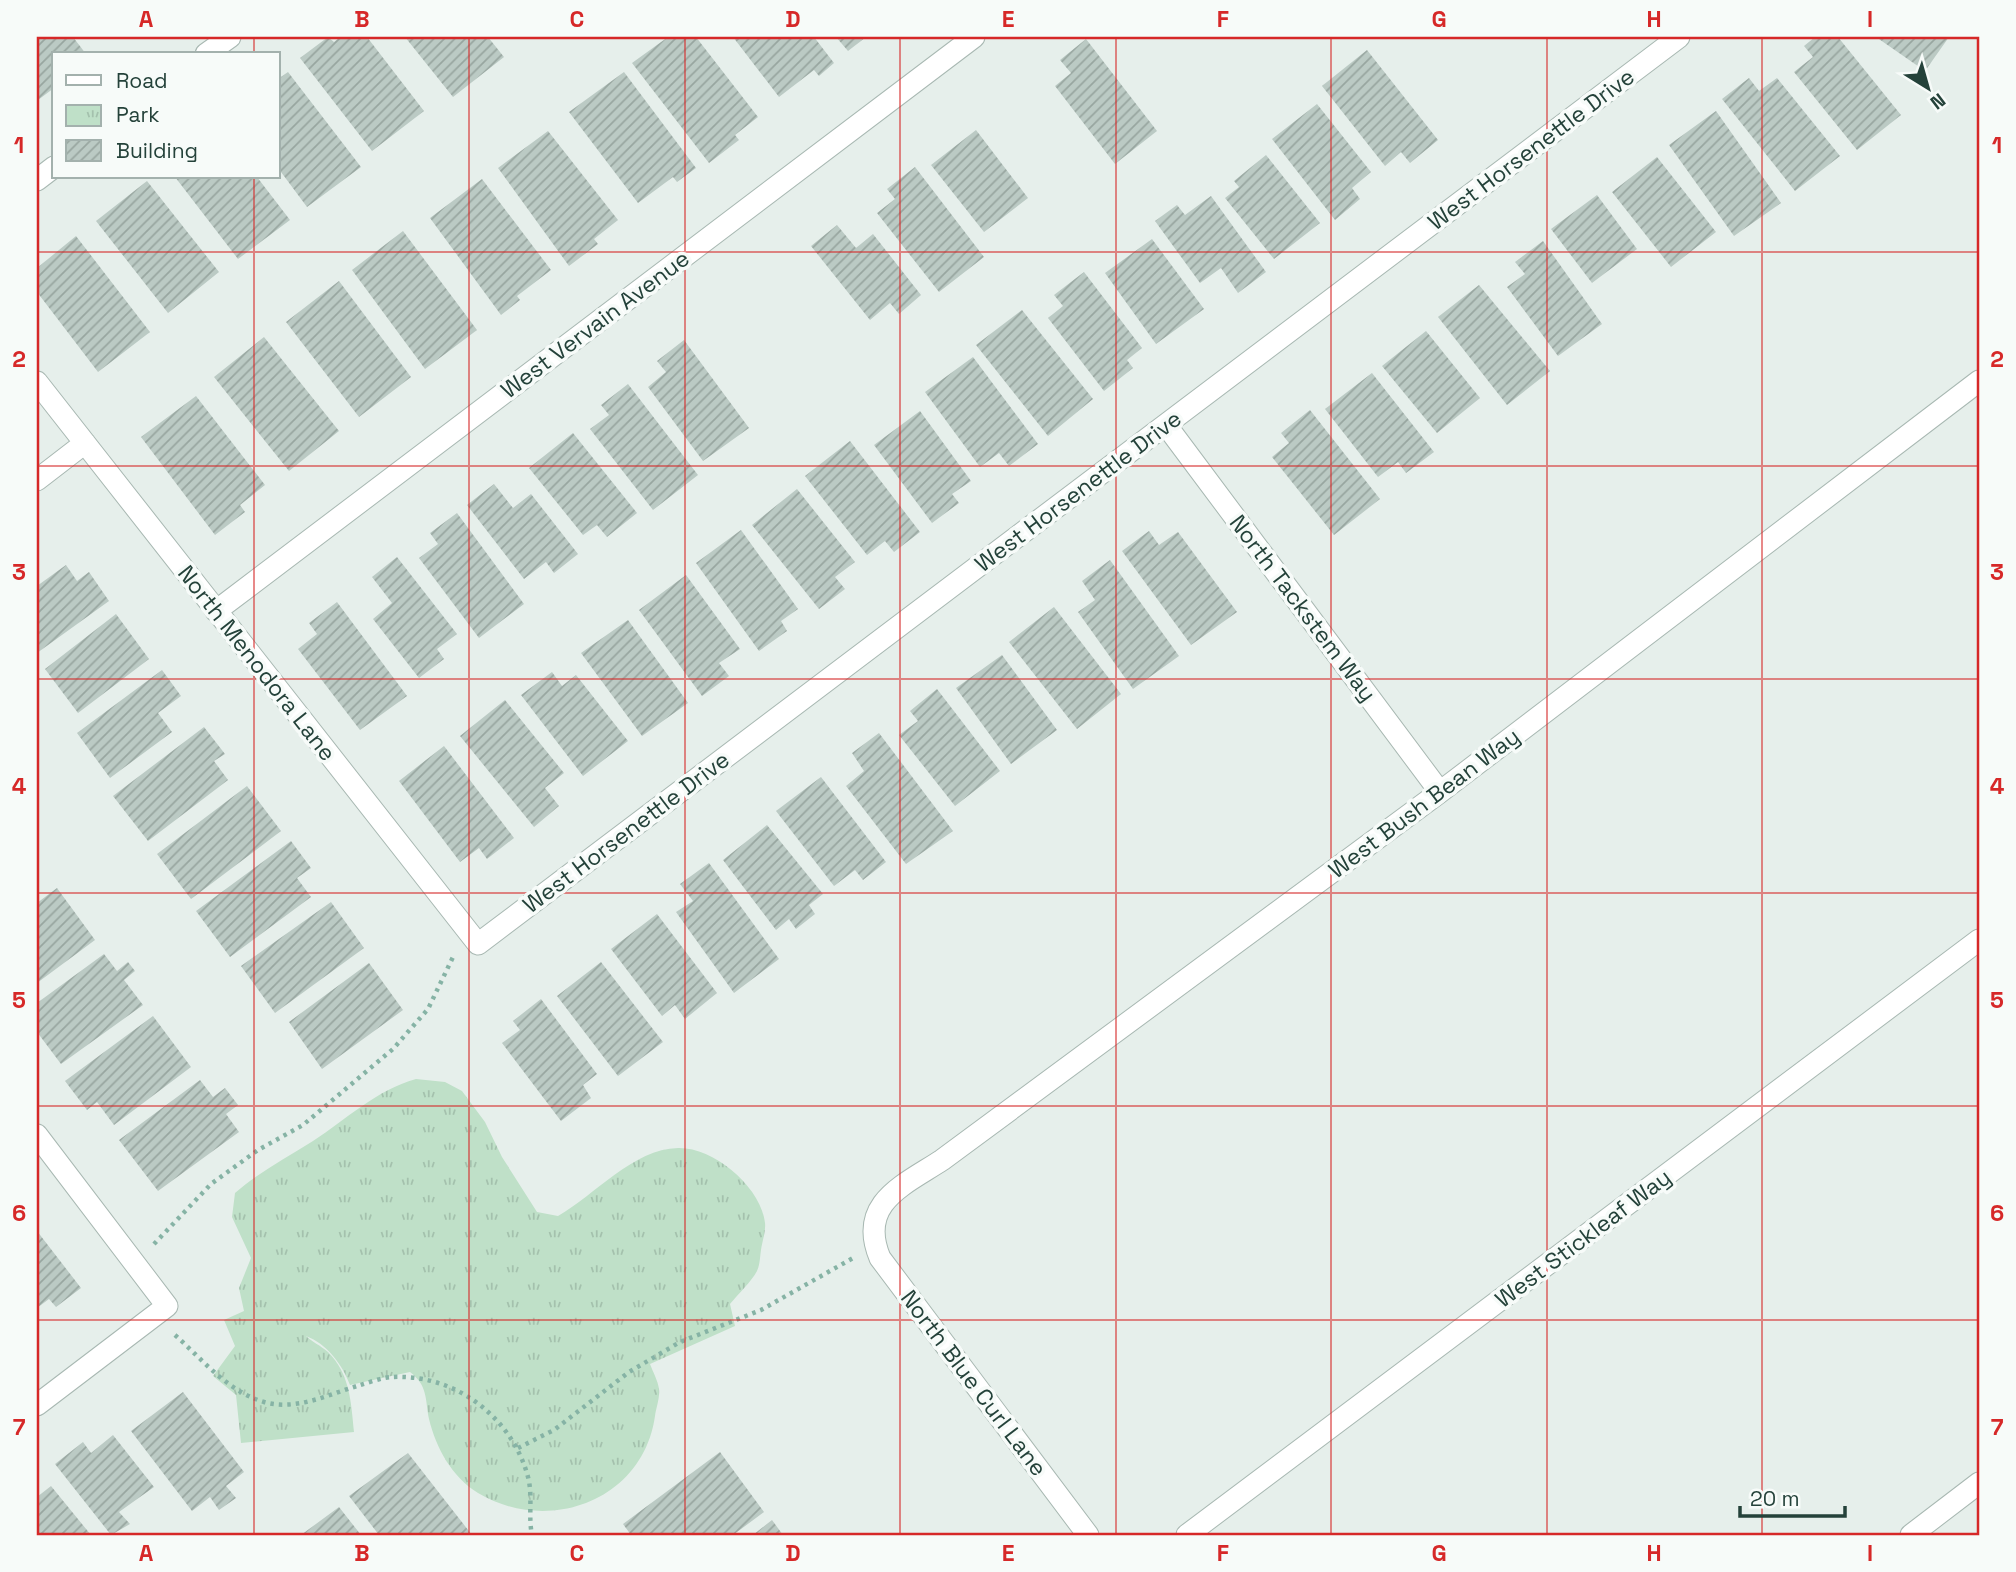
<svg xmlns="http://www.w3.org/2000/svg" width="2016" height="1572" font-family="'Space Grotesk',sans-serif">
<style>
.park{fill:url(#park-tufts)}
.building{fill:url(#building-hatch)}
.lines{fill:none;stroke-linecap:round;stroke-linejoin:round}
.street-casing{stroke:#a8b8b2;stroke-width:23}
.path{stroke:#86b3a5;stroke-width:4.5;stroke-dasharray:3.5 5;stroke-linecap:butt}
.street{stroke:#fff;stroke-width:21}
.grid{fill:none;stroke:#d62828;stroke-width:2;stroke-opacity:0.55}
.labels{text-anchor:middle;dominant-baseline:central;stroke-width:7;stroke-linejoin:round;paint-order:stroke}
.street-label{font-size:23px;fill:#24423a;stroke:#f7fbf9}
.neatline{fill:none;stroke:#d62828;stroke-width:2.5}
.grid-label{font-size:23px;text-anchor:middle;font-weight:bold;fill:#d62828}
</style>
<defs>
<pattern id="park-tufts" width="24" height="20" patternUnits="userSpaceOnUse" patternTransform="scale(1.75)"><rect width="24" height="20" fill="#bfe0c8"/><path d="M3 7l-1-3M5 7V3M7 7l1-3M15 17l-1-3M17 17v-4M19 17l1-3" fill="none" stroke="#a4c1ad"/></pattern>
<pattern id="building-hatch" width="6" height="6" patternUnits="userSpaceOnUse" patternTransform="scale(1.75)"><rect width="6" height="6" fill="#bbcac4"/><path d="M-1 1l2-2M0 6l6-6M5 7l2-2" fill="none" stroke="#98a6a0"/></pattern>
</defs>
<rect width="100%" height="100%" fill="#e6efeb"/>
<path class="park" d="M 416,1079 L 445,1082 L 462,1091 L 485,1122 L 502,1157 L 537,1212 L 558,1216 C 595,1195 633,1149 678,1148 C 714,1147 761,1187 765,1223 C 766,1231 762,1242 761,1250 C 760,1256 760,1265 757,1271 C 751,1282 739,1293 730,1304 L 735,1326 L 650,1364 C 653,1372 658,1381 659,1389 C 660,1398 656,1408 655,1416 C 643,1501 548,1535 478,1493 C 452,1477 436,1448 429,1419 C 425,1398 428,1386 410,1372 L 350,1385 C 342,1364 327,1344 306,1336 C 311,1341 321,1346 328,1352 C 350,1374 351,1402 354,1432 L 241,1443 L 236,1395 L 213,1376 L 235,1346 L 224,1320 L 244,1311 L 239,1288 L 251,1258 L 232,1217 L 235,1193 C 259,1172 286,1158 313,1141 C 347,1119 376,1090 416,1079 Z"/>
<path class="building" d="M 37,37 L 73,37 L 86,54 L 54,54 L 54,88 L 38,100 Z
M 328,37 L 334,42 L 340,37 L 367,37 L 424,111 L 372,151 L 300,58 Z
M 405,37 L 488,37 L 504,57 L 453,97 Z
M 668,37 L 696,37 L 758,117 L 735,135 L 739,140 L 709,163 L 632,63 Z
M 733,37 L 814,37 L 834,63 L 819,76 L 814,70 L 779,97 Z
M 836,37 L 866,37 L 848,51 Z
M 1815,37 L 1838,37 L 1901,115 L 1857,150 L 1794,72 L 1813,57 L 1804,46 Z
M 1876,37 L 1949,37 L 1925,71 Z
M 1086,39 L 1157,131 L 1115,164 L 1055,86 L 1071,73 L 1060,60 Z
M 1367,50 L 1438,140 L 1410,163 L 1401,152 L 1385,166 L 1322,86 Z
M 288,72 L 361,167 L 307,207 L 278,168 L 278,79 Z
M 624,72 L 696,168 L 677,182 L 673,177 L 638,203 L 569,112 Z
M 1749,78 L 1759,91 L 1777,78 L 1840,156 L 1795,191 L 1722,99 Z
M 1317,104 L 1371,172 L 1352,188 L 1360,199 L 1335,220 L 1272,139 Z
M 1716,111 L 1781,203 L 1734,236 L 1669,145 Z
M 976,130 L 1028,198 L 984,232 L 931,165 Z
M 548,131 L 618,220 L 594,239 L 598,244 L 569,266 L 498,168 Z
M 1266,155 L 1320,223 L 1274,259 L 1225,198 L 1239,187 L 1234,181 Z
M 1657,157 L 1716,232 L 1671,267 L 1612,192 Z
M 915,167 L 984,257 L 939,292 L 877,213 L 895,199 L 887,189 Z
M 175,177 L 257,177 L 290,220 L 238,259 Z
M 482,179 L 551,270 L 517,296 L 520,300 L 501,315 L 430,218 Z
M 147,181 L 219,272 L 168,313 L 96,221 Z
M 1597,195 L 1637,249 L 1592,283 L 1551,229 Z
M 1211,196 L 1266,272 L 1238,293 L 1221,268 L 1200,283 L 1155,221 L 1177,205 L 1185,215 Z
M 837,225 L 856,248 L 873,234 L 921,295 L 899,314 L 890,303 L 870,320 L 811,246 Z
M 403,231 L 477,330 L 425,369 L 352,270 Z
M 76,236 L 150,332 L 98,372 L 37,292 L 37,268 Z
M 1152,239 L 1204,309 L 1156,344 L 1105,273 Z
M 1543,241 L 1602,324 L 1558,356 L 1507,287 L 1525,274 L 1515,262 Z
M 1084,272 L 1142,348 L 1127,360 L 1133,368 L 1104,391 L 1048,318 L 1063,306 L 1054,295 Z
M 339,281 L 411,377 L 359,417 L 286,322 Z
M 1479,285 L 1550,371 L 1507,405 L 1438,317 Z
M 1022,310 L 1093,399 L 1048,436 L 976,345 Z
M 1426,331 L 1480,398 L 1437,433 L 1382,366 Z
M 264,337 L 339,431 L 289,471 L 214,377 Z
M 684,340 L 749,428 L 703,461 L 648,387 L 666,372 L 657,361 Z
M 973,357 L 1038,444 L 1009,466 L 999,453 L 980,467 L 925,392 Z
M 1372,373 L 1434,452 L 1406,473 L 1398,462 L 1378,477 L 1325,409 Z
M 628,384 L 698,475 L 653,510 L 590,429 L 609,415 L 601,405 Z
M 196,396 L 265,485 L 240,505 L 245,512 L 215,535 L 141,437 Z
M 1310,410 L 1380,499 L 1334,535 L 1272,457 L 1289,443 L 1281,433 Z
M 920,411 L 971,481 L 952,494 L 959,503 L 932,523 L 874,445 Z
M 573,433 L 637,513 L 607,537 L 597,525 L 583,535 L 529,468 Z
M 850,441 L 920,532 L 894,552 L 885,541 L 867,555 L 805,476 Z
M 494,484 L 513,508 L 531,494 L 578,554 L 554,573 L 546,562 L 524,579 L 467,505 Z
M 797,489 L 855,562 L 835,577 L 845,589 L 819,609 L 752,525 Z
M 457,513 L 524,604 L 479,638 L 419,558 L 438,544 L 430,533 Z
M 741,530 L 798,609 L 781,621 L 787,631 L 759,651 L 696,563 Z
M 1149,531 L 1159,545 L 1178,532 L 1237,612 L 1191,645 L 1122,551 Z
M 397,557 L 457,634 L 437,649 L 444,659 L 419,678 L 373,619 L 392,603 L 372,577 Z
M 1110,560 L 1179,656 L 1133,689 L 1078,612 L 1095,600 L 1082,581 Z
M 66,565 L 77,581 L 89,572 L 109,601 L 37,653 L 37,586 Z
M 686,575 L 740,649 L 719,663 L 729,676 L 702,696 L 639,610 Z
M 337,602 L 407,696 L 360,730 L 298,649 L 317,634 L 309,623 Z
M 1054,607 L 1121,694 L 1077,729 L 1009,642 Z
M 116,614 L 149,659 L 78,713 L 45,669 Z
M 628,620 L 688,703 L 642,736 L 581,653 Z
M 1002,655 L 1057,730 L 1011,764 L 956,688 Z
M 162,670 L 181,696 L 158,713 L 172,732 L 110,778 L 77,733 Z
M 552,672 L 562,686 L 576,675 L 628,741 L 583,776 L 521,695 Z
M 937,689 L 1000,771 L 955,806 L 899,735 L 918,721 L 910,711 Z
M 505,700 L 564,773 L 545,788 L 559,806 L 534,827 L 460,736 Z
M 204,727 L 225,754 L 214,761 L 228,780 L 148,841 L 113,796 Z
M 879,733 L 953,831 L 906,864 L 846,786 L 864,771 L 852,753 Z
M 444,746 L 514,838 L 487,859 L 479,848 L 460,862 L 399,781 Z
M 821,777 L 886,862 L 863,880 L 855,870 L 834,886 L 776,811 Z
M 247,786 L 281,831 L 191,899 L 157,854 Z
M 767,825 L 823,894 L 809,905 L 815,914 L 796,929 L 789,919 L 776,930 L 723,860 Z
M 291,841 L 311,868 L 297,878 L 311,897 L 230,957 L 196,911 Z
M 709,863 L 779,959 L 734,993 L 676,912 L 693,901 L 680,884 Z
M 57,888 L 95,940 L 37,983 L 37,903 Z
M 331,902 L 364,948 L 275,1013 L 241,966 Z
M 657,914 L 717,993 L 685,1019 L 675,1005 L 662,1016 L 611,949 Z
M 104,954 L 117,971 L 128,962 L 135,971 L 124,980 L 143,1005 L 61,1064 L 37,1032 L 37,1003 Z
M 601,962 L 663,1042 L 618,1076 L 557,996 Z
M 369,963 L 403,1010 L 322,1069 L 289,1022 Z
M 541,999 L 597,1074 L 583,1085 L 591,1098 L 561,1121 L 502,1043 L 520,1030 L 513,1021 Z
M 153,1016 L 191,1067 L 114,1125 L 97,1102 L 87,1110 L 65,1081 Z
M 200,1080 L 213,1097 L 225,1088 L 238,1105 L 226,1114 L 239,1132 L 158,1191 L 119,1140 Z
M 37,1231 L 81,1288 L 56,1307 L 49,1299 L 37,1308 Z
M 183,1392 L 244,1472 L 226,1486 L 236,1498 L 219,1510 L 210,1497 L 192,1511 L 131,1431 Z
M 113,1435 L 154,1487 L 119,1512 L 130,1524 L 111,1535 L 55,1464 L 83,1442 L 91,1453 Z
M 720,1452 L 764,1512 L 733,1535 L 631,1535 L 623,1524 Z
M 408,1453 L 472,1535 L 379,1535 L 349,1496 Z
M 51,1486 L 91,1535 L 37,1535 L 37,1497 Z
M 339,1507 L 361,1535 L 301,1535 Z
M 772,1520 L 783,1535 L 753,1535 Z"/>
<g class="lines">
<g class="street-casing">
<path id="street" d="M 206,54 L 230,37
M 37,180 L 54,167
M 37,382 L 478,944 L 1679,37
M 1166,425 L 1440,792
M 37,480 L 85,443
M 216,611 L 974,37
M 37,1135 L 167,1306 L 37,1405
M 1088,1535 L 880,1258 C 857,1203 904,1185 942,1160 L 1440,792 L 1979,381
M 1187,1535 L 1979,940
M 1911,1535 L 1979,1483"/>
</g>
<path class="path" d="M 154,1244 L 211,1184 L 258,1150 L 303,1125 L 393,1049 L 428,1009 L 453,957
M 175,1335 C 203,1360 227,1391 264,1402 C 296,1411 327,1395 357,1386 C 368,1383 382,1377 393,1377 C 455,1374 512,1417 528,1477 C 533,1496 528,1516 532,1535
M 518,1448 L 554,1430 L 629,1372 L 680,1342 L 761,1310 L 853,1258"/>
<use href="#street" class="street"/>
</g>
<path class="grid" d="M 254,37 L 254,54M 469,37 L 469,1535M 685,37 L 685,1535M 900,37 L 900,1535M 1116,37 L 1116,1535M 1331,37 L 1331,1535M 1547,37 L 1547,1535M 1762,37 L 1762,1535M 254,177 L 254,1535M 37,252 L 1979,252M 37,466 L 1979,466M 37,679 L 1979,679M 37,893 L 1979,893M 37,1106 L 1979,1106M 37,1320 L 1979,1320"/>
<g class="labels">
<g class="street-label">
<text transform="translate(1531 149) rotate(-37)">West Horsenettle Drive</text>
<text transform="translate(595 324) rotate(-37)">West Vervain Avenue</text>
<text transform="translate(1078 491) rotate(-37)">West Horsenettle Drive</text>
<text transform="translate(1303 608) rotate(53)">North Tackstem Way</text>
<text transform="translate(257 663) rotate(52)">North Menodora Lane</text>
<text transform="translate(1424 803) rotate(-37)">West Bush Bean Way</text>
<text transform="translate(626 832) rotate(-37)">West Horsenettle Drive</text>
<text transform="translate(1583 1238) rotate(-37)">West Stickleaf Way</text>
<text transform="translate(974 1383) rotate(53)">North Blue Curl Lane</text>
</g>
</g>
<rect width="2016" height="1572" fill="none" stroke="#f7fbf9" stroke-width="77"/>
<rect x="52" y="52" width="228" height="126" fill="#f7fbf9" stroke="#a3b1ad" stroke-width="2"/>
<rect x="66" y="75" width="35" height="10" fill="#ffffff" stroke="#a3b1ad" stroke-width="2"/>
<text x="116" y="88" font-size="21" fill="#24423a">Road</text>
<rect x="66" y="105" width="35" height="21" fill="url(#park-tufts)" stroke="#a3b1ad" stroke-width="2"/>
<text x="116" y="122" font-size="21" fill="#24423a">Park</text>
<rect x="66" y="140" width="35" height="21" fill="url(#building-hatch)" stroke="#a3b1ad" stroke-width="2"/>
<text x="116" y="158" font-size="21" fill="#24423a">Building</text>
<g transform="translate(1928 88) rotate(143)" stroke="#f7fbf9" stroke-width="5" paint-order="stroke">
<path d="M0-5L12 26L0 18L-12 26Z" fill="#24423a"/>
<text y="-10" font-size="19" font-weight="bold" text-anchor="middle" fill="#24423a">N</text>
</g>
<path d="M1740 1506v10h105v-10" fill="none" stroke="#24423a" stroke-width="3.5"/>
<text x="1750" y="1506" font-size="21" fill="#24423a" stroke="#f7fbf9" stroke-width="5" paint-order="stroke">20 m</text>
<rect x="38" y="38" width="1940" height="1496" class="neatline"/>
<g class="grid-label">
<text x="146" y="27">A</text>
<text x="362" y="27">B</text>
<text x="577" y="27">C</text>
<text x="793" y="27">D</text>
<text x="1008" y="27">E</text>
<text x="1223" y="27">F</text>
<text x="1439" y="27">G</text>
<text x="1654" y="27">H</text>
<text x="1870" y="27">I</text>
<text x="19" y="153">1</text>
<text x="1997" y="153">1</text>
<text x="19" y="367">2</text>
<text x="1997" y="367">2</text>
<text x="19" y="580">3</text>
<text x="1997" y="580">3</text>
<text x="19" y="794">4</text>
<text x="1997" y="794">4</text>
<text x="19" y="1008">5</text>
<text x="1997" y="1008">5</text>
<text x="19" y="1221">6</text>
<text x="1997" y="1221">6</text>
<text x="19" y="1435">7</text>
<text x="1997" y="1435">7</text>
<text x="146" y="1561">A</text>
<text x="362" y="1561">B</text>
<text x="577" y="1561">C</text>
<text x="793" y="1561">D</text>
<text x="1008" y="1561">E</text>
<text x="1223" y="1561">F</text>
<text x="1439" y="1561">G</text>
<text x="1654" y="1561">H</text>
<text x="1870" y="1561">I</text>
</g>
</svg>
